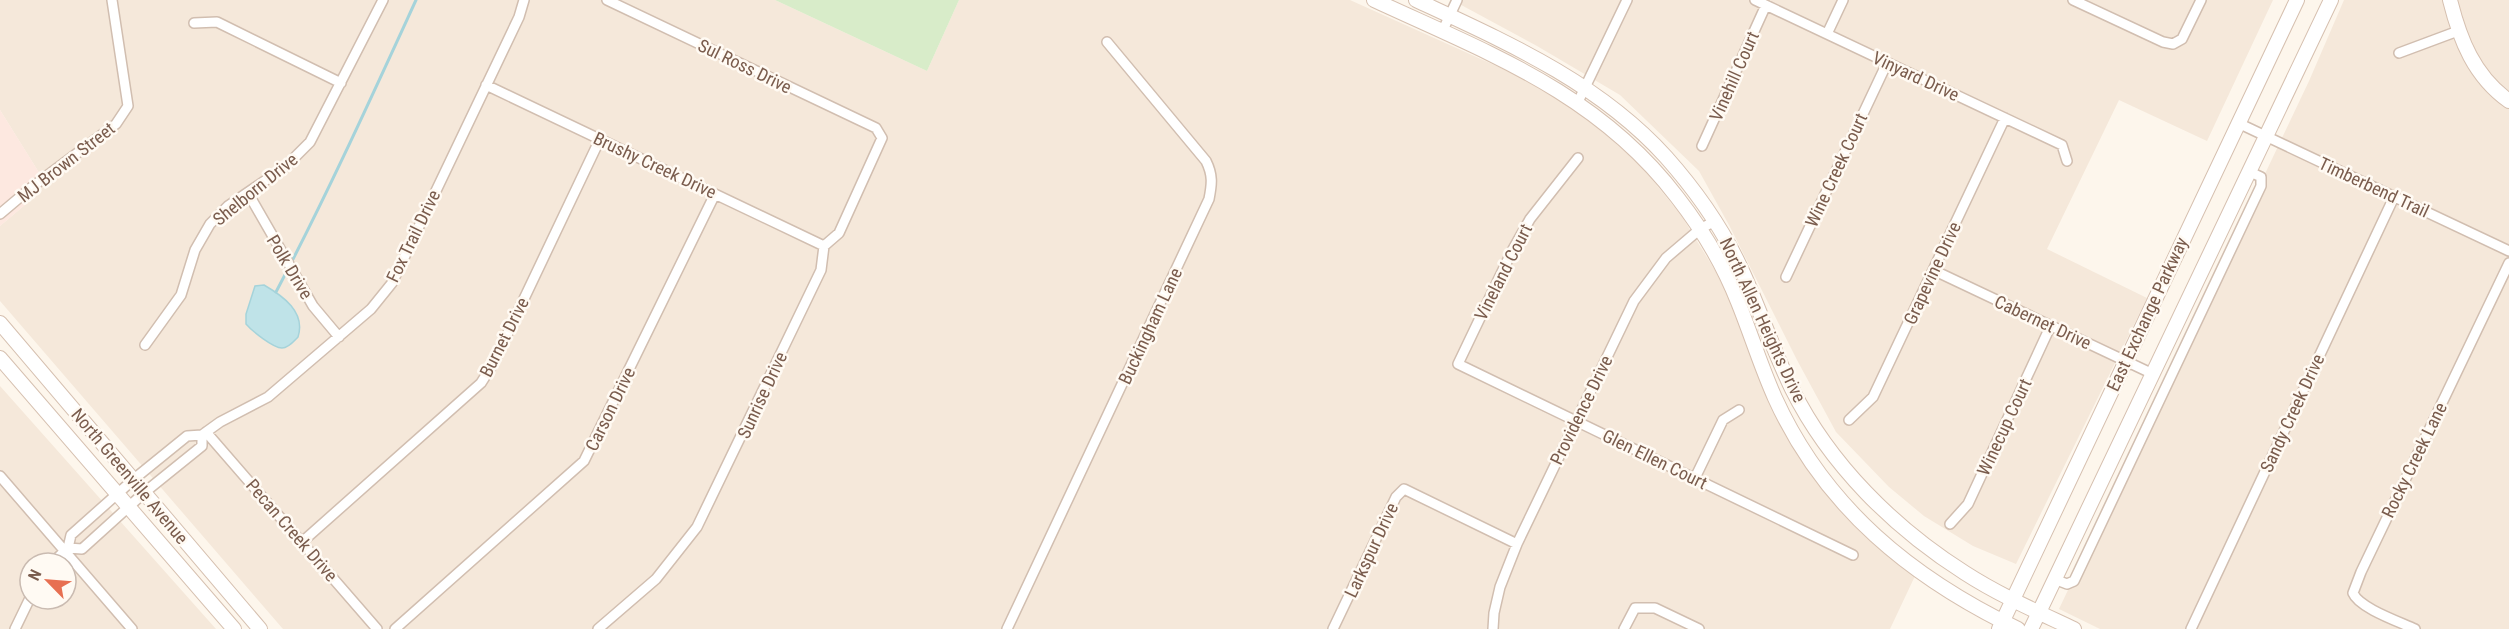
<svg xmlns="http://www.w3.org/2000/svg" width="2509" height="629" font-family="'Roboto Condensed',sans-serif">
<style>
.residential{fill:#f5e8da;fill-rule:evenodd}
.commercial{fill:#fde8e0}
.green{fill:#d8ecc9}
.water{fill:#bfe3e8;stroke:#a5d3da;stroke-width:1.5}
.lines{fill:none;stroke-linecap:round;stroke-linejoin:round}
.stream{stroke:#a5d3da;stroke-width:3}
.street-casing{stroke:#d1beb0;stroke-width:12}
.secondary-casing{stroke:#d6c0b0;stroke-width:16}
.street{stroke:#fff;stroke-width:9}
.secondary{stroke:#fff;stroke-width:14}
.labels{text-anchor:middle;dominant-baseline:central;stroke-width:5;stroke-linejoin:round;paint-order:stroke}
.street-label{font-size:18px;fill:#7a5c4d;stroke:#fffaf3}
</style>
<rect width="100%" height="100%" fill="#fdf6ec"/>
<path class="residential" d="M 0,0 L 775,0 L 927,71 L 959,0 L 1350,0 L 1523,78 L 1580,112 L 1641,166 L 1681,215 L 1724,285 L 1754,364 L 1784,431 L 1832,499 L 1915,576 L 1890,629 L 283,629 L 0,301 L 0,226 L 39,193 L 43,179 L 0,110 Z
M 1452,0 L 2273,0 L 2207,141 L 2119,100 L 2047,249 L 2147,298 L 2016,564 L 1973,546 L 1924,516 L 1889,487 L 1836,432 L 1797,360 L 1729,225 L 1699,171 L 1620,95 L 1537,46 Z
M 2344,0 L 2509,0 L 2509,629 L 2100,629 L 2059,609 L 2309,81 Z
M 0,386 L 216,629 L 0,629 ZM 30,563 L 66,563 L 66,599 L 30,599 Z"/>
<path class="commercial" d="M 0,110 L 43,179 L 39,193 L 0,226 Z"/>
<path class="green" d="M 775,0 L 959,0 L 927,71 Z"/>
<path class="water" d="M 264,285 C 283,296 306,312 298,337 C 294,341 289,348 282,348 C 273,348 252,331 246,324 L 246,314 L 255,286 Z"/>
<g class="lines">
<path class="stream" d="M 276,292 C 326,197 371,98 416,0"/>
<g class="street-casing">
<path id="street" d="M 1755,0 L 2062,145 L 2067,161
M 2073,0 L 2163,42 L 2173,44 L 2182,39 L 2201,0
M 194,23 L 217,22 L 341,83
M 1442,32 L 1457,0
M 1827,34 L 1843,0
M 2399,53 L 2458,31
M 486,85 L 824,246
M 1578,102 L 1627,0
M 2238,123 L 2509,251
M 1702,146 L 1766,5
M 1578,158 L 1530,219 L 1512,251 L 1458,364 L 1853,555
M 248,193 L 313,306 L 339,337
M 0,214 L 32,187 L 116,124 L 128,106 L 112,0
M 1933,270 L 2153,374
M 1786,277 L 1887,63
M 145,345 L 181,295 L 195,250 L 210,224 L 228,206 L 285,167 L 310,142 L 383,0
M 1849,420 L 1873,397 L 2005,118
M 206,432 L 377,629
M 0,476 L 132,629
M 1695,478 L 1723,420 L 1739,410
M 1950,524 L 1968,504 L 2051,325
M 302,542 L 481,383 L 493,364 L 600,139
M 68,548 L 82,549 L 145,492 L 202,446 L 202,435
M 52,563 L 68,548 L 71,535 L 134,479 L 187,436 L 202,435 L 220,422 L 268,397 L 371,309 L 392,283 L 519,17 L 524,0
M 2054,579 L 2067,584 L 2074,581 L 2261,186 L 2261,177 L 2250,172
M 15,629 L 30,598
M 395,629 L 584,461 L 715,194
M 598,629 L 656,579 L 697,527 L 821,270 L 824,246 L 839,233 L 882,138 L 876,128 L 607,0
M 1007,629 L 1209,199 C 1212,184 1213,175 1206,161 L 1107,42
M 1333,629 L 1396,497 L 1404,489 L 1517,544
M 1493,629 L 1494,613 L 1500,587 L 1517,544 L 1634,301 L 1666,258 L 1700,229 L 1715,221
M 1624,629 L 1635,608 L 1655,608 L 1699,629
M 2191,629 L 2394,197
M 2415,629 C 2400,622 2359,608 2353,593 L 2361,572 L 2509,263"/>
</g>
<g class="secondary-casing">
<path id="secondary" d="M 1374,0 C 1488,53 1598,93 1677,197 C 1702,229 1723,264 1738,302 C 1751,334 1761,367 1775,398 C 1825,508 1912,578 2018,629
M 1416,0 C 1506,42 1598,82 1666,157 C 1698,193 1725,232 1744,275 C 1761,313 1774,352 1792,389 C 1830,465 1894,528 1965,573 C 1999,595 2038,612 2074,629
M 2450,0 C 2460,40 2474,76 2509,101
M 0,323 L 260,629
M 0,358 L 234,629
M 1999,629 L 2297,0
M 2031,629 L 2331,0"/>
</g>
<use href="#street" class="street"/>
<use href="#secondary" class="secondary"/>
</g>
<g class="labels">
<g class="street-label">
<text transform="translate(745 66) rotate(26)">Sul Ross Drive</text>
<text transform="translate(1734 76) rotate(-66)">Vinehill Court</text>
<text transform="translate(1916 76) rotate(25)">Vinyard Drive</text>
<text transform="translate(66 162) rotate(-38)">MJ Brown Street</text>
<text transform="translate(655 165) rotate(25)">Brushy Creek Drive</text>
<text transform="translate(1836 170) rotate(-65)">Wine Creek Court</text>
<text transform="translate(2374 187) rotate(25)">Timberbend Trail</text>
<text transform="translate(255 189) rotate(-39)">Shelborn Drive</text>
<text transform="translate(413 236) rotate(-64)">Fox Trail Drive</text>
<text transform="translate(290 267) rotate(59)">Polk Drive</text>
<text transform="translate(1503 272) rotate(-63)">Vineland Court</text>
<text transform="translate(1932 273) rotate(-65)">Grapevine Drive</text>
<text transform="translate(2147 314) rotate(-65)">East Exchange Parkway</text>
<text transform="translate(1763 320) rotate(65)">North Allen Heights Drive</text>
<text transform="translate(2043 322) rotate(25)">Cabernet Drive</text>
<text transform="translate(1150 326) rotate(-65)">Buckingham Lane</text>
<text transform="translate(504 337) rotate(-63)">Burnet Drive</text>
<text transform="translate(762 395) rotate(-65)">Sunrise Drive</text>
<text transform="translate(610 409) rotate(-64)">Carson Drive</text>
<text transform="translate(1581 410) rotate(-64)">Providence Drive</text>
<text transform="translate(2292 413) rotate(-65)">Sandy Creek Drive</text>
<text transform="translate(2004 427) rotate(-65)">Winecup Court</text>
<text transform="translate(1655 459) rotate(26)">Glen Ellen Court</text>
<text transform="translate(2414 460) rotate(-64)">Rocky Creek Lane</text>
<text transform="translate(130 476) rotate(50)">North Greenville Avenue</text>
<text transform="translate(292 530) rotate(49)">Pecan Creek Drive</text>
<text transform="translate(1371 550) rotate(-65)">Larkspur Drive</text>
</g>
</g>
<g transform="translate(48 581) rotate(295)"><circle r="28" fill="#fffaf3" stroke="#cabbb1" stroke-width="1.5"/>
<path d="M0-4.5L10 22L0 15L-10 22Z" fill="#e76f51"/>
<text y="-9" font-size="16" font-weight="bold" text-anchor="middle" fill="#7a5c4d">N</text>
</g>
</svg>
